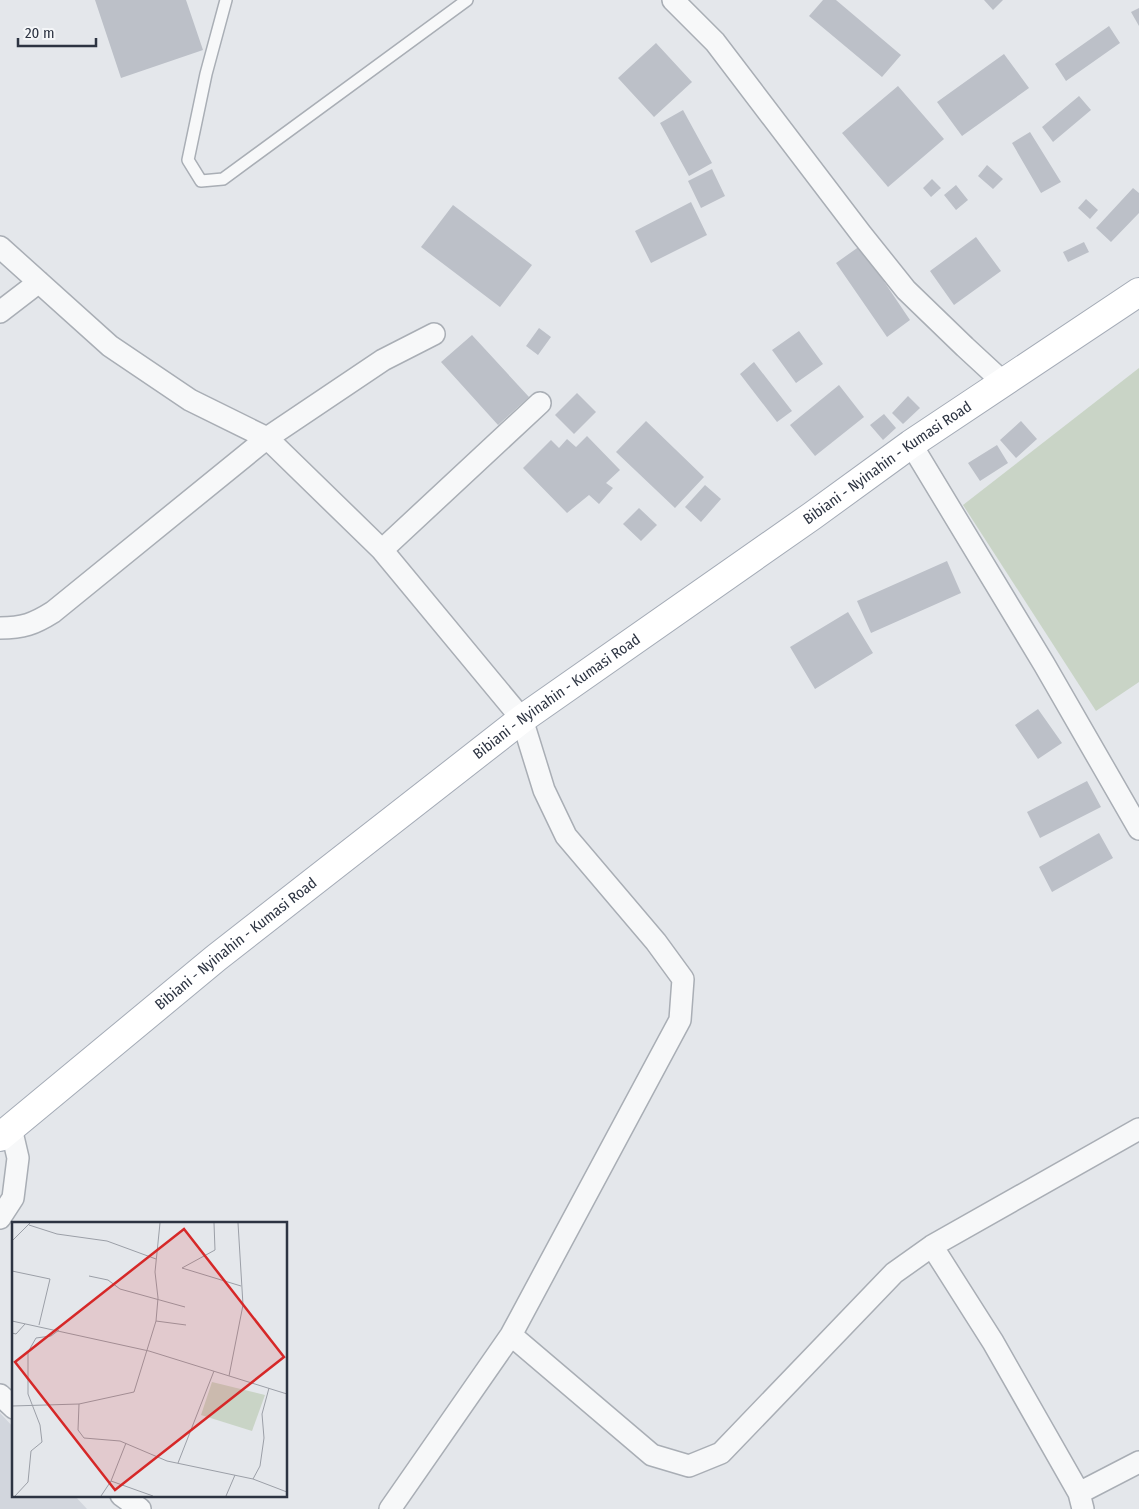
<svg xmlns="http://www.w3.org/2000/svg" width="1139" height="1509" font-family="'Fira Sans Condensed',sans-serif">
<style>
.built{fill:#d2d6dd}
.green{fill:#c9d4c6}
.building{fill:#bcc0c8}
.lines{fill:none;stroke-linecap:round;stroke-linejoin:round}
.lane-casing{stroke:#a9aeb5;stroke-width:14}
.street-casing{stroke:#a9aeb5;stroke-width:24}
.primary-casing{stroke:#a4abb6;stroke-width:30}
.lane{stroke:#f7f8f9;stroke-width:11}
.street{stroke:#f7f8f9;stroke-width:21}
.primary{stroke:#fff;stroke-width:28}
.labels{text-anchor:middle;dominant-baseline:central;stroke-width:4.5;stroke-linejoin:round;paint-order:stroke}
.street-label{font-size:15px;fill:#2d3442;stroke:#f4f6f8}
.inset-road{fill:none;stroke:#9b9fa7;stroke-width:1}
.view{fill:#d62828;fill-opacity:0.15;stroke:#d62828;stroke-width:2.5}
.inset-edge{fill:none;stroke:#2d3442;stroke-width:2.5}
</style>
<rect width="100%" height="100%" fill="#e4e7eb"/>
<path class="built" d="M 0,1413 L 14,1428 L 14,1495 L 74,1495 L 87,1509 L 0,1509 Z"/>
<path class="green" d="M 1139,368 L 1139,682 L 1096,711 L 963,505 Z"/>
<path class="building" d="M 95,0 L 186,0 L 203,50 L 121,78 Z
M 823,0 L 836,0 L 901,55 L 882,77 L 809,16 Z
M 984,0 L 1003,0 L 993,10 Z
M 1139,8 L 1139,26 L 1131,12 Z
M 1109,26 L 1120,43 L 1066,81 L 1055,64 Z
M 656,43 L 692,82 L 654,117 L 618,78 Z
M 1004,54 L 1029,88 L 962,136 L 937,102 Z
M 898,86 L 944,139 L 888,187 L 842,133 Z
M 1079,96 L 1091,110 L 1053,142 L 1042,127 Z
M 683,110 L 712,163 L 689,176 L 660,123 Z
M 1030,132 L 1061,182 L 1041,193 L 1012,143 Z
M 987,165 L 1003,179 L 993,189 L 978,176 Z
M 712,169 L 725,196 L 701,208 L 688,181 Z
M 932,179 L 941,188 L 931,197 L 923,188 Z
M 956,185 L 968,200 L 956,210 L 944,195 Z
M 1133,188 L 1139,193 L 1139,213 L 1111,242 L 1096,228 Z
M 1086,199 L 1098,210 L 1090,219 L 1078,208 Z
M 691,202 L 707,235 L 651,263 L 635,231 Z
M 453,205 L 532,265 L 500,307 L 421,247 Z
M 976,237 L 1001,271 L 954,305 L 930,271 Z
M 1084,242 L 1089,252 L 1068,262 L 1063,252 Z
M 860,246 L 910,320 L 887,337 L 836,263 Z
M 539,328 L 551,337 L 538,355 L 526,346 Z
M 799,331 L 823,364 L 796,383 L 772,350 Z
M 472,335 L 529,397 L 498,425 L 441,362 Z
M 754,362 L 792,411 L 777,422 L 740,374 Z
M 839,385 L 864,417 L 815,456 L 790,425 Z
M 577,393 L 596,412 L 574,434 L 555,415 Z
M 908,396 L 920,408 L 903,424 L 892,413 Z
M 884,414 L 896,428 L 883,440 L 870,425 Z
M 646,421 L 704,477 L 675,508 L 616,452 Z
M 1021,421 L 1037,439 L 1016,458 L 1000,440 Z
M 587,436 L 620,470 L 606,483 L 613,488 L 599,504 L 589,495 L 567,513 L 523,468 L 551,440 L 559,448 L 567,439 L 576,447 Z
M 997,445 L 1008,463 L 980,481 L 968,463 Z
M 705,485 L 721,499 L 701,522 L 685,507 Z
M 639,508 L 657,525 L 641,541 L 623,524 Z
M 947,561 L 961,593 L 871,633 L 857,601 Z
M 848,612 L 873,653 L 815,689 L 790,647 Z
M 1038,709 L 1062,743 L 1038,759 L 1015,725 Z
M 1087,781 L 1101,807 L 1040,838 L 1027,812 Z
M 1099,833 L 1113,858 L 1052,892 L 1039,867 Z"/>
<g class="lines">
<g class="lane-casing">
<path id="lane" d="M 226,0 L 206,74 L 188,160 L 201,181 L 223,179 L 467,0"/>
</g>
<g class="street-casing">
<path id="street" d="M 673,0 L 715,42 L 862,235 L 906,290 L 965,347 L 1004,383
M 0,247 L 110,346 L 190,400 L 267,438 L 382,550 L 522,719 L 544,790 L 566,836 L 656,942 L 683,979 L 680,1020 L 511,1335 L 390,1509
M 0,312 L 39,282
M 911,444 L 1044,664 L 1139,829
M 382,550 L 540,403
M 0,628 C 23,628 34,624 53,612 L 267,438 L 383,360 L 434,334
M 0,1218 L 13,1198 L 18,1158 L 11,1128
M 932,1246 L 993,1342 L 1079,1493 L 1083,1509
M 511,1335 L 652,1455 L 689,1466 L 721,1453 L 894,1273 L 932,1246 L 1139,1129
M 0,1395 L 14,1408
M 1079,1493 L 1139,1462
M 121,1495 L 140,1509"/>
</g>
<g class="primary-casing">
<g id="primary">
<path id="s1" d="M 0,1137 L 216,958 L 522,719 L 812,516 L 911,444 L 1139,292"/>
</g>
</g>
<use href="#lane" class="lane"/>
<use href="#street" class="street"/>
<use href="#primary" class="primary"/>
</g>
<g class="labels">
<g class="street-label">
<text stroke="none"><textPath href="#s1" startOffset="1115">Bibiani - Nyinahin - Kumasi Road</textPath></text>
<text stroke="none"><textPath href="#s1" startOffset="710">Bibiani - Nyinahin - Kumasi Road</textPath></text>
<text stroke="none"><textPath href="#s1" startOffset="305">Bibiani - Nyinahin - Kumasi Road</textPath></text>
</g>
</g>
<g transform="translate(12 1222)">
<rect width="275" height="275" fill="#e4e7eb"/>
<path d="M 200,160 L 253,173 L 240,209 L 189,193 Z" fill="#c9d4c6"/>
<path class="inset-road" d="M 202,1 L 203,28 L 170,46 L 229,64M 17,3 L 45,12 L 95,19 L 144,37M 0,19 L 18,1M 0,49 L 38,57 L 27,103M 77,54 L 96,58 L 108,67 L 173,85M 0,99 L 137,129 L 275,172M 144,99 L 174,103M 0,111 L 4,112 L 13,102M 217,154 L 231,83 L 226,1M 67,182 L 66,208 L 72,216 L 108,219 L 155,239 L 241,257 L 275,270M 0,184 L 67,182 L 122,170 L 144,99 L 146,76 L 143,50 L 148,1M 166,241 L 202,149M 241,257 L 248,244 L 252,216 L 250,192 L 257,166M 99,259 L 141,274M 3,274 L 16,260 L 19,229 L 30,220 L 28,203 L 16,172 L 16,130 L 24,116 L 39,114 L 47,108M 89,274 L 99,259 L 114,221M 214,274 L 223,253"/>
<path class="view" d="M 172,7 L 272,135 L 103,268 L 3,140 Z"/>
<rect width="275" height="275" class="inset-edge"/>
</g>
<path d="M18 38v8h78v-8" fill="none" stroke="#2d3442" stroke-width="2.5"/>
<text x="25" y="38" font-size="15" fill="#2d3442" stroke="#f4f6f8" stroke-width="4" paint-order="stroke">20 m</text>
</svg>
